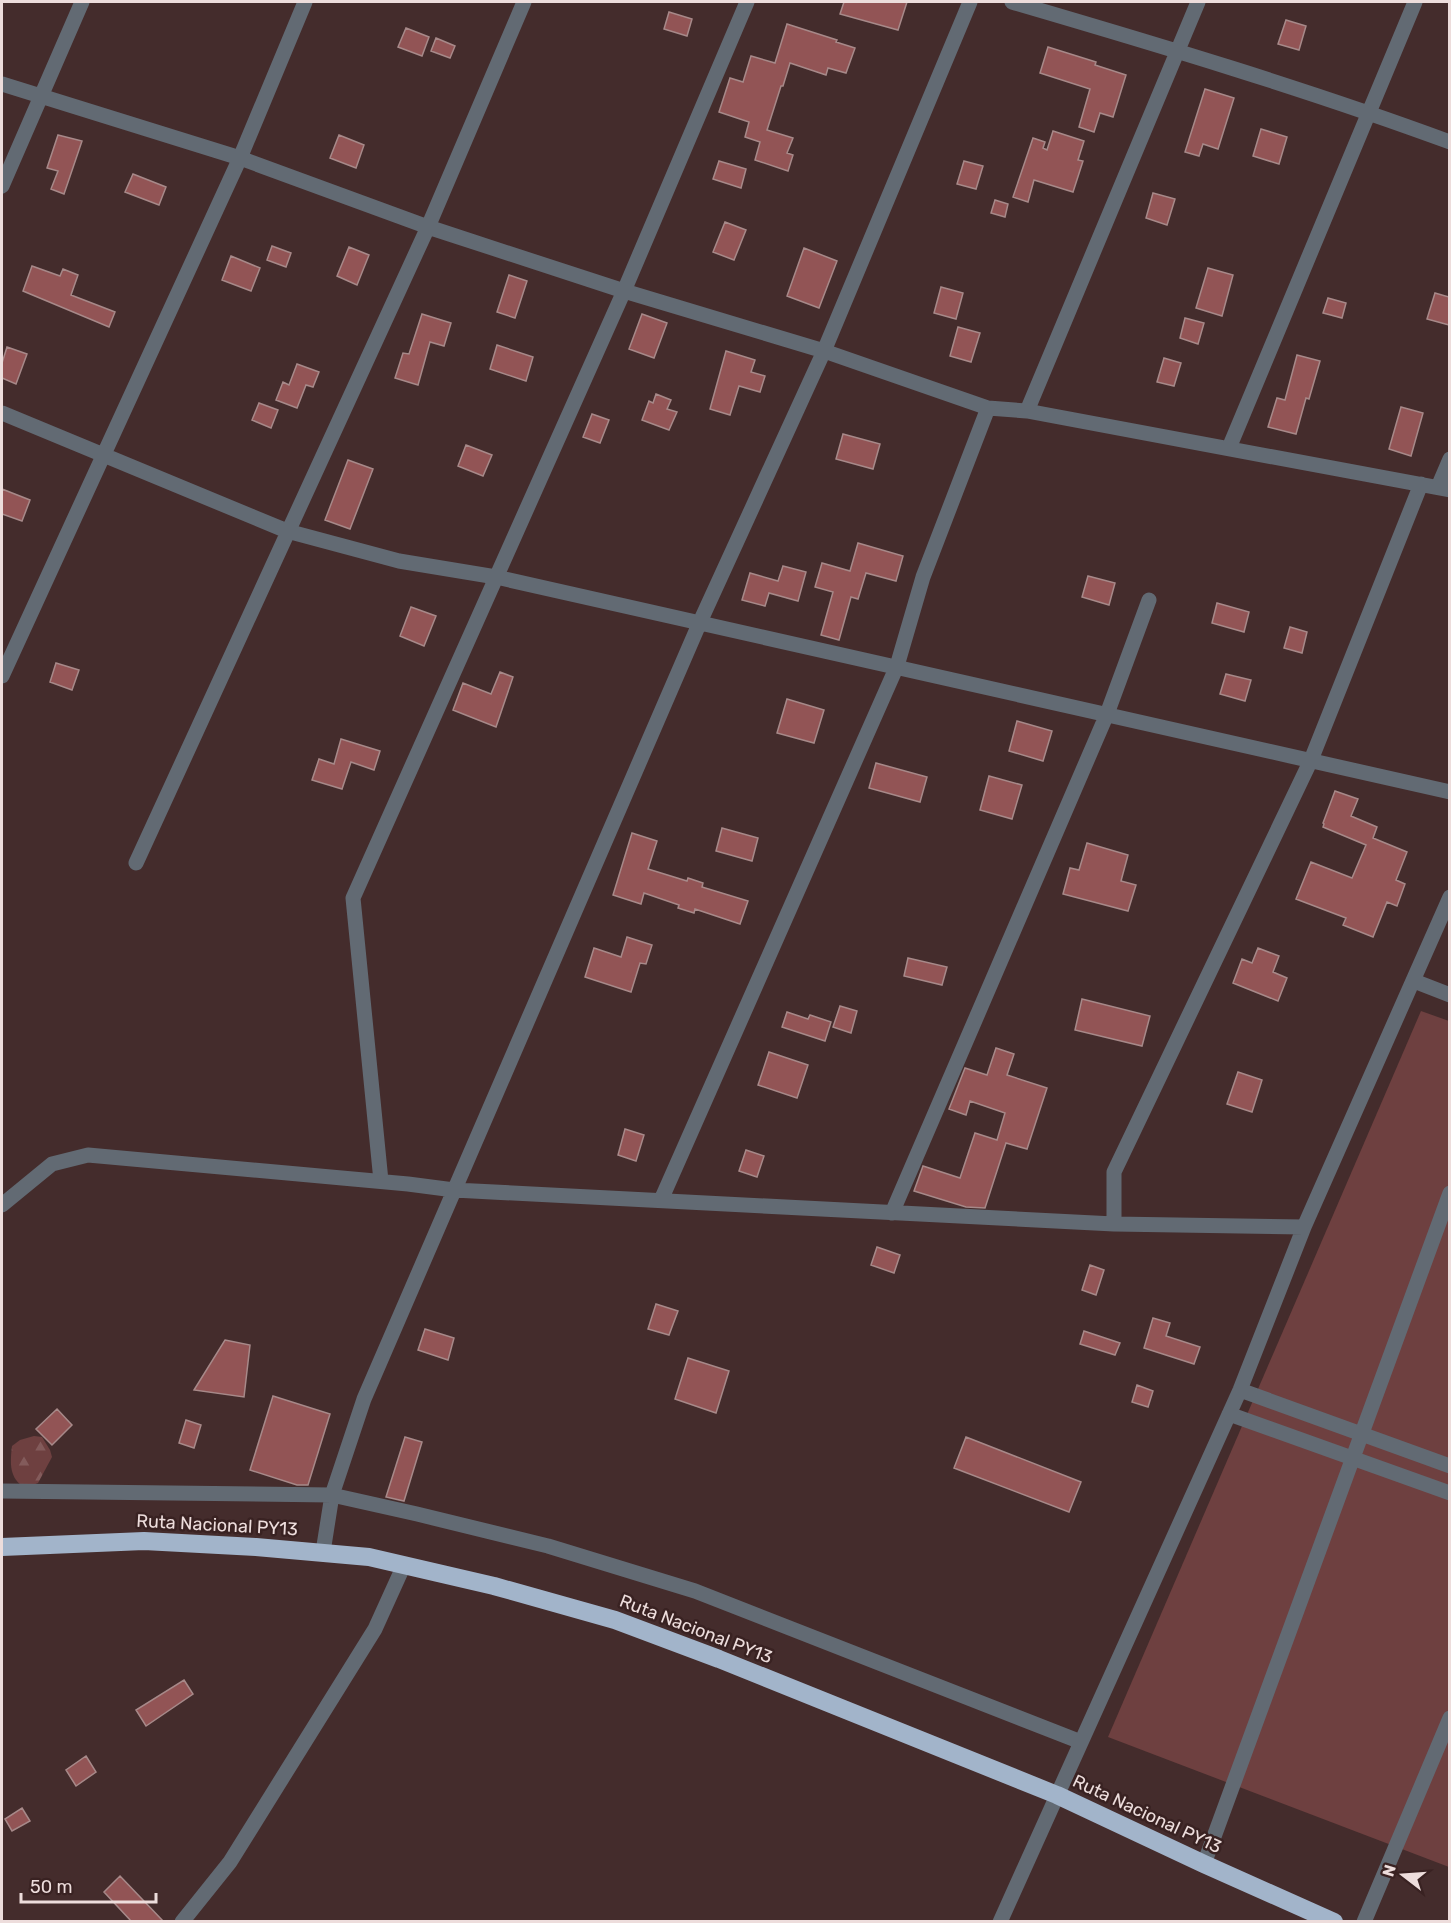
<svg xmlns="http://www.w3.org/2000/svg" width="1451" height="1923" font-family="Rubik,sans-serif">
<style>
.forest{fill:url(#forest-firs)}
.green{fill:#6e4040}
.building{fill:#925455;stroke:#a78989;stroke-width:1.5}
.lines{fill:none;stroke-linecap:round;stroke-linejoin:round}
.street{stroke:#626a73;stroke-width:15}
.highway{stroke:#a2b4ca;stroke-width:18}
.labels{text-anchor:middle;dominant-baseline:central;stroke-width:5;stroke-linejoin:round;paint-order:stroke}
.street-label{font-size:18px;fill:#eddddc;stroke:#392222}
</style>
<defs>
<pattern id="forest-firs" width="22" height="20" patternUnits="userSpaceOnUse" patternTransform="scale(1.5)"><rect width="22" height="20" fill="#6e4040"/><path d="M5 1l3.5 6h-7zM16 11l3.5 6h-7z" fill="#835b5b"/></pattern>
</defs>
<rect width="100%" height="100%" fill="#442c2c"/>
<path class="forest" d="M 34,1436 L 42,1437 L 50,1450 L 52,1457 L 38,1483 L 25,1488 C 9,1478 10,1464 12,1446 L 20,1440 Z"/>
<path class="green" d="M 1421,1011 L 1449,1021 L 1449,1867 L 1108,1737 Z"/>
<path class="building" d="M 844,2 L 907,2 L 898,30 L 840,14 Z
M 669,12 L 692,19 L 687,36 L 664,29 Z
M 1286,20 L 1306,26 L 1299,50 L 1278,44 Z
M 787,24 L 837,40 L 836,42 L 855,48 L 846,73 L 828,68 L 826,75 L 790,63 L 783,86 L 781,86 L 767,130 L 793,138 L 787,153 L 793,155 L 788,171 L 755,160 L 760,142 L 745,137 L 749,122 L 719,112 L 730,78 L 743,82 L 751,56 L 775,63 Z
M 406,28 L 429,37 L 422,56 L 398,47 Z
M 436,38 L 455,46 L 450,58 L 431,51 Z
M 1048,47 L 1096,62 L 1095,65 L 1126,75 L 1113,117 L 1100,113 L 1094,132 L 1079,127 L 1090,89 L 1040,73 Z
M 1205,89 L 1234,98 L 1218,149 L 1203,144 L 1199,156 L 1185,152 Z
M 1261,129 L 1287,137 L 1279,164 L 1253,156 Z
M 1053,131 L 1084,141 L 1078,160 L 1083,161 L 1073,192 L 1034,180 L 1028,202 L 1013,197 L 1033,138 L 1045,142 L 1043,148 L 1047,150 Z
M 58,135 L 82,141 L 64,194 L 51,189 L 58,171 L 47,168 Z
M 339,135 L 364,145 L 356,168 L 330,158 Z
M 719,161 L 746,169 L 741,188 L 713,179 Z
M 964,161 L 983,166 L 976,189 L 957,184 Z
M 133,174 L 166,187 L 159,205 L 125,192 Z
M 1153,193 L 1175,199 L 1167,225 L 1146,218 Z
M 995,200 L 1008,204 L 1005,217 L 991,213 Z
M 725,222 L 746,230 L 734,260 L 713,252 Z
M 272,246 L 291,253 L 286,267 L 267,260 Z
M 349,247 L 369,255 L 357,285 L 337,276 Z
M 804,248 L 837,261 L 819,308 L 787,296 Z
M 231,256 L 260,268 L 251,291 L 222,280 Z
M 32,266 L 60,276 L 63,269 L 78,275 L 71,295 L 115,312 L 109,327 L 23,291 Z
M 1208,268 L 1233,275 L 1222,316 L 1196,308 Z
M 509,275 L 527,281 L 515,318 L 497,312 Z
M 941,287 L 963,293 L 956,319 L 934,313 Z
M 1435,293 L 1449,297 L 1449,325 L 1427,319 Z
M 1328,298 L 1346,303 L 1342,318 L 1323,313 Z
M 422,314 L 451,323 L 444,346 L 430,342 L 418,385 L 395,378 L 403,353 L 409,354 Z
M 642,314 L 667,323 L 654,358 L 629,349 Z
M 1185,318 L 1204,323 L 1198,344 L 1180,338 Z
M 958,327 L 980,333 L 971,362 L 950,356 Z
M 497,345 L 533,357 L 526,381 L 490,369 Z
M 7,347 L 27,354 L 16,384 L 2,378 L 2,363 Z
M 726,351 L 755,360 L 751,372 L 765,376 L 760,392 L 739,386 L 730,415 L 710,409 Z
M 1297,355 L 1320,361 L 1309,399 L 1306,398 L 1296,434 L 1268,427 L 1277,398 L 1285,400 Z
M 1164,358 L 1181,363 L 1174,386 L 1157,382 Z
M 297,364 L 319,372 L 313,387 L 306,385 L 297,408 L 276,400 L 283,382 L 289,385 Z
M 656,394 L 671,400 L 667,409 L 677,412 L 669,430 L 642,420 L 649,401 L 653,403 Z
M 259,403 L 278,410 L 271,428 L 252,420 Z
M 1401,407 L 1423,413 L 1411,456 L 1389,449 Z
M 592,414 L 609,420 L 600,443 L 583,437 Z
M 843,434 L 880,444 L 873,469 L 836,459 Z
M 466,445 L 492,455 L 483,476 L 458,466 Z
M 348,460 L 373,469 L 350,529 L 325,520 Z
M 2,489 L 30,500 L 22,521 L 2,514 Z
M 858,543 L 903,556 L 896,581 L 866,573 L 858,599 L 851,597 L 839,640 L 821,635 L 833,592 L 815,587 L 822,563 L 850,571 Z
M 783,566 L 806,572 L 798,601 L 769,593 L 765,606 L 742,600 L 750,573 L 778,581 Z
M 1088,576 L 1115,583 L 1109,605 L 1082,597 Z
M 1217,603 L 1249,612 L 1244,632 L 1212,623 Z
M 411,607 L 436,616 L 424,646 L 400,636 Z
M 1290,627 L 1307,632 L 1302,653 L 1284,648 Z
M 56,663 L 79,670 L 72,690 L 50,682 Z
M 500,672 L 513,677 L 496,727 L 453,710 L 463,683 L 491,694 Z
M 1226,674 L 1251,680 L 1245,701 L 1220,694 Z
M 787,699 L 824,710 L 814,743 L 777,733 Z
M 1017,721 L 1052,731 L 1043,761 L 1009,751 Z
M 341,739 L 380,751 L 374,770 L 351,762 L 342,789 L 312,780 L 319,759 L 334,764 Z
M 876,763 L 927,777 L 920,802 L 869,788 Z
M 989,776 L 1022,785 L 1012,819 L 980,810 Z
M 1335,791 L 1358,799 L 1351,816 L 1377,827 L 1373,838 L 1407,852 L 1396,880 L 1405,884 L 1397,906 L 1387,902 L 1373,937 L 1343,925 L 1346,918 L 1296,899 L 1311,862 L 1352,878 L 1366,845 L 1323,827 L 1324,824 L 1323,823 Z
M 722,828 L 758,838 L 752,861 L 716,851 Z
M 632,833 L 657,841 L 648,869 L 687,881 L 688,878 L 703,883 L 702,887 L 748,901 L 740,924 L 695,909 L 694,913 L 678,908 L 679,905 L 644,893 L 641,904 L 613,895 Z
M 1087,843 L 1128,855 L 1121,881 L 1136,885 L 1128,911 L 1063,894 L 1070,868 L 1079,870 Z
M 627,937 L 652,945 L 646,964 L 640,963 L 631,992 L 585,977 L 594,948 L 621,957 Z
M 1258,948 L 1279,956 L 1273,972 L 1287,978 L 1278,1001 L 1233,983 L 1242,959 L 1252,963 Z
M 908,958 L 947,967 L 942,985 L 904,976 Z
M 1082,999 L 1150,1016 L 1142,1046 L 1075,1030 Z
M 840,1006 L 857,1011 L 851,1033 L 833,1027 Z
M 787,1012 L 808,1019 L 810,1015 L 831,1022 L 825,1041 L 782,1027 Z
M 996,1048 L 1014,1054 L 1007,1075 L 1047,1088 L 1027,1149 L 1006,1143 L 985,1208 L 966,1207 L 914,1191 L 923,1166 L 960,1178 L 975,1133 L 997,1140 L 1005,1113 L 970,1101 L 966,1115 L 949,1109 L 965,1068 L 987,1075 Z
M 769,1052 L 808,1065 L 797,1098 L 758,1085 Z
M 1238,1072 L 1262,1080 L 1252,1112 L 1227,1104 Z
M 625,1129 L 644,1135 L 636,1161 L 618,1155 Z
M 746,1150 L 764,1156 L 757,1177 L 739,1171 Z
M 877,1247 L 900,1255 L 894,1273 L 871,1265 Z
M 1090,1265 L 1104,1270 L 1096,1295 L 1082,1290 Z
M 656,1304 L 678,1311 L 669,1335 L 648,1329 Z
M 1153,1318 L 1170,1323 L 1166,1336 L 1200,1347 L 1194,1364 L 1144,1348 Z
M 425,1329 L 454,1338 L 448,1360 L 418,1350 Z
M 1084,1331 L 1120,1343 L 1115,1355 L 1080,1344 Z
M 225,1340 L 250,1345 L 244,1397 L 194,1390 Z
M 688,1358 L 729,1371 L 716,1413 L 675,1399 Z
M 1137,1385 L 1153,1391 L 1148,1407 L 1132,1402 Z
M 273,1396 L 330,1414 L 308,1485 L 297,1485 L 250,1470 Z
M 57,1409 L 72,1425 L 52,1445 L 36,1429 Z
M 186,1420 L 201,1425 L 194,1448 L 179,1443 Z
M 405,1437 L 422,1442 L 404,1501 L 386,1497 Z
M 966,1437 L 1081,1482 L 1069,1512 L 954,1468 Z
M 184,1680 L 193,1694 L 146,1726 L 136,1710 Z
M 86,1756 L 96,1772 L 76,1786 L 66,1770 Z
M 22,1808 L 30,1821 L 12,1831 L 5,1819 Z
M 120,1876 L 164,1922 L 132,1922 L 104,1892 Z"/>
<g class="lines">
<path class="street" d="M 1012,2 C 1159,45 1306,89 1450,142
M 2,84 L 240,158 L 428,227 L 624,291 L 824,351 L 988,408 L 1027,411 L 1450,490
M 2,186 L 82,2
M 1027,411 L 1198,2
M 2,413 L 287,531 L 399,561 L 496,577 L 1450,792
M 1229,448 L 1415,2
M 1438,487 L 1450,459
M 2,676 L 240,158 L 305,2
M 136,863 L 428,227 L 524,2
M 1414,981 L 1450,995
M 381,1181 L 353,898 L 624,291 L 747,2
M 661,1200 L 897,666 L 923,577 L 988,408
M 2,1205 L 52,1164 L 88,1155 L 408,1184 L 454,1190 L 1114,1224 L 1304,1227
M 892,1213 L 1107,714 L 1149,600
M 1114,1224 L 1114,1172 L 1311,760 L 1421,484
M 1240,1390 L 1450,1466
M 1229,1414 L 1450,1493
M 2,1491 L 332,1495 L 417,1514 L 548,1546 L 695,1591 L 1081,1742
M 323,1552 L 332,1495 L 364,1399 L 700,622 L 824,351 L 970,2
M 1204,1864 L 1450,1193
M 182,1922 L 230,1862 L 375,1629 L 404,1565
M 1000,1922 L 1240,1390 L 1304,1227 L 1450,897
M 1364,1922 L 1450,1718"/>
<path class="highway" d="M 2,1547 L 144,1541 L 256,1547 L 369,1557 L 494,1586 L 615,1620 L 719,1659 L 1057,1795 L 1204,1864 L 1334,1922"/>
</g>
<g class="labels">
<g class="street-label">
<text transform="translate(217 1525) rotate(3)">Ruta Nacional PY13</text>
<text transform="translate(696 1629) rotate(21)">Ruta Nacional PY13</text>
<text transform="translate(1147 1814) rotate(25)">Ruta Nacional PY13</text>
</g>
</g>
<rect width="1451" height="1923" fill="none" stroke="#eddddc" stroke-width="6"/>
<g transform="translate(1403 1875) rotate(287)" stroke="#392222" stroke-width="4.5" paint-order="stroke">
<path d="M0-4.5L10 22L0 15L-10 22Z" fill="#eddddc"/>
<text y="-9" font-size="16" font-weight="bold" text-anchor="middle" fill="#eddddc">N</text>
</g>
<path d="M21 1893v9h135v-9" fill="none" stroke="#eddddc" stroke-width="3"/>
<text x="30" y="1893" font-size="18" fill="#eddddc" stroke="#392222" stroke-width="4.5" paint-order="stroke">50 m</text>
</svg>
